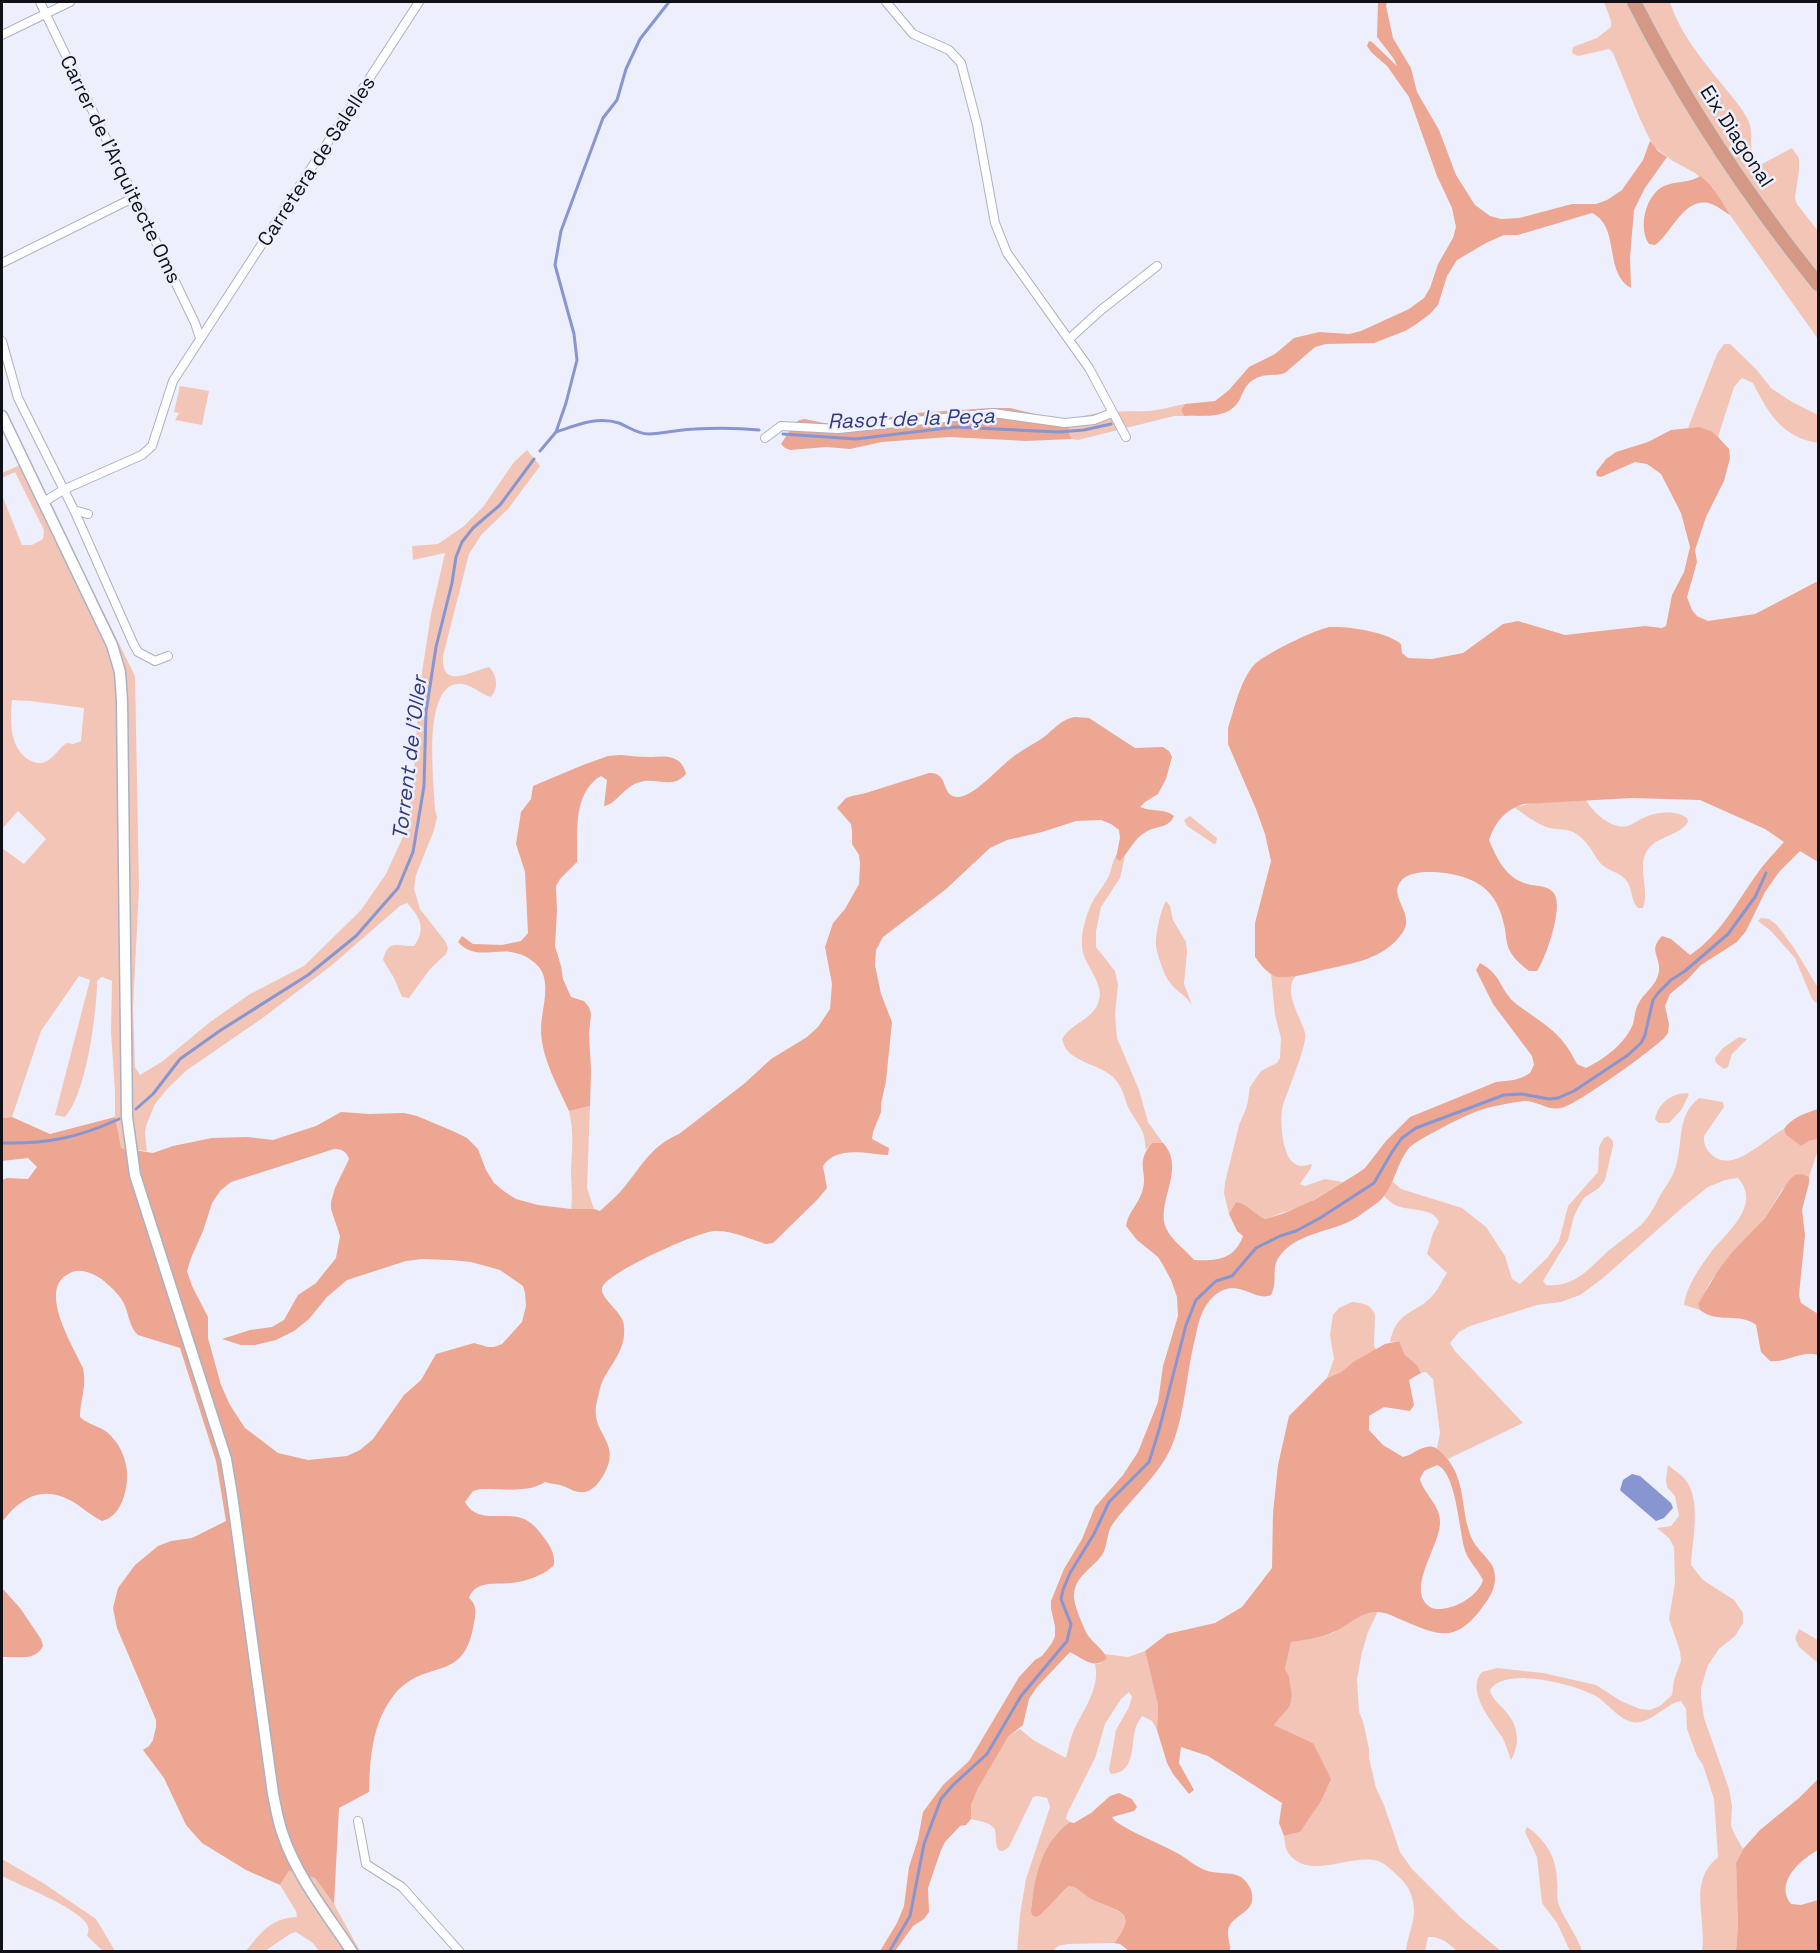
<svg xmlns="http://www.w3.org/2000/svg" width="1820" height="1953" font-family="'Space Grotesk',sans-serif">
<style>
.green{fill:#f2c5b7;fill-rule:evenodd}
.forest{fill:#eda691;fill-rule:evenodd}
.water{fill:#8795d1}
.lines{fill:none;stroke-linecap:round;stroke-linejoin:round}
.stream{stroke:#8795d1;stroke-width:3}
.minor-casing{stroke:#abb0c3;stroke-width:10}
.tertiary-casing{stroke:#abb0c3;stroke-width:13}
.trunk-casing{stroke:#cfcfd1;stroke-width:16}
.minor{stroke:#fff;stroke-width:8}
.tertiary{stroke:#fff;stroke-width:10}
.trunk{stroke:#d39886;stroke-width:14}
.labels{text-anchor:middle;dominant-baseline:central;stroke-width:5;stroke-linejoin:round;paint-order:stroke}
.street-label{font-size:20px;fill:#0f1117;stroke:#edf0fc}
.water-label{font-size:21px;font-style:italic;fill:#303880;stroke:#edf0fc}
</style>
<rect width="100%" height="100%" fill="#edf0fc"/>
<path class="green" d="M 1604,2 L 1670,2 C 1680,34 1704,62 1725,88 C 1733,98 1741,107 1747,118 C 1757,135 1744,153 1760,165 L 1792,148 L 1799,158 L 1799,170 L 1795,198 L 1797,204 L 1818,231 L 1818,339 L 1730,215 L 1713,188 L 1695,173 L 1673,161 L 1653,146 L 1640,119 L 1613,53 L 1609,49 L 1578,56 L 1572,53 L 1573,47 L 1597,38 L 1611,27 L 1611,21 Z
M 1724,344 L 1730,344 L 1756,369 L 1771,388 L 1792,402 L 1818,415 L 1818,443 C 1782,437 1768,413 1753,383 L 1742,378 L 1734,387 L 1718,437 C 1709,429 1700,427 1688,428 L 1717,354 Z
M 180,386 L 209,391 L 202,425 L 175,420 L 179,413 L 174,412 Z
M 1185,404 L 1181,410 L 1184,416 L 1174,416 L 1078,440 L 1072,439 C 1050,407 1135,412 1149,411 C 1161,410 1173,406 1185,404 Z
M 527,450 L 540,466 L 508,509 L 482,534 L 469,554 L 443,656 C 441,691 471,671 489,667 C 497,675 499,688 491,697 C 479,694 470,682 457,684 C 422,688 434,784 435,809 L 437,817 L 434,830 L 416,875 L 414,889 L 420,909 L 445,941 L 448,948 L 446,954 L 430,969 L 409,998 L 402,997 L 394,978 L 383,960 C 388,938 398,947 414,946 C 426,929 421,918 407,903 L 400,906 L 332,965 L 264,1017 L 187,1070 L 168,1088 L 155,1104 L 146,1126 L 145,1133 L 147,1151 L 120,1148 L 115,1117 L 115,1091 L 111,1032 L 112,981 L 102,977 L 97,981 C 97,1013 86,1094 65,1117 L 55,1115 L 90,980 L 79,976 L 41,1031 L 12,1117 L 2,1118 L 2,848 L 24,864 L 46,839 L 18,811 L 2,829 L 2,495 L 22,545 L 32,545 L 43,539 L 44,530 L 15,472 L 2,478 L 2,473 L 29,461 L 135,676 L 139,888 L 133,1008 L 135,1067 L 140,1075 L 163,1061 L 210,1022 L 250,994 L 304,966 L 361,910 L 386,874 L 406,830 L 413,787 L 419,692 L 431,614 L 445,553 L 413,560 L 412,546 L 438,544 L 464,526 L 483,507 L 514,462 ZM 12,700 L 30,701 L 84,708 L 81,741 L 73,744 L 67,743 C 59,748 54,758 45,762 C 41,764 35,763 31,761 C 9,750 10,720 12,700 Z
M 1585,799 C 1593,812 1611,830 1628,826 C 1633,824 1637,821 1641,819 C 1654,812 1675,809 1687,818 L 1688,822 L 1684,827 C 1675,835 1661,837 1652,845 C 1633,862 1651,888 1643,908 L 1638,908 C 1630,900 1633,887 1625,879 C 1619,872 1608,871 1601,864 C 1593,854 1589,843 1578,835 C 1568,827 1558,831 1546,827 C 1537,824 1522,813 1514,807 L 1540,802 Z
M 1190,816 L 1217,838 L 1216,843 L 1214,844 L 1187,826 L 1184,820 Z
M 1117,854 L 1117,858 L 1123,858 L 1125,856 L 1120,878 L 1101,907 L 1096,931 L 1096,947 L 1115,971 L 1118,985 L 1115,1014 L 1117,1038 L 1139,1090 L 1148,1122 L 1163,1143 L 1152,1143 L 1146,1150 C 1145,1146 1145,1141 1144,1136 C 1141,1126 1133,1117 1128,1107 C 1124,1096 1122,1086 1113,1077 C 1098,1063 1066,1062 1062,1039 C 1072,1022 1094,1020 1099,1000 C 1104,985 1087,967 1083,953 C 1079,936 1086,914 1094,899 C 1099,891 1105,884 1109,876 C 1112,868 1112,861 1117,854 Z
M 1166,901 L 1170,906 L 1173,920 L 1186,942 L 1187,952 L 1184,984 L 1192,1005 C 1185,994 1175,991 1169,981 C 1164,975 1157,954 1156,946 C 1155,936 1161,908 1166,901 Z
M 1761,918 L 1769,919 L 1777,925 L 1794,948 L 1817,986 L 1818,1002 L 1816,1003 L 1812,999 L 1795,958 L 1771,931 L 1758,921 Z
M 1271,974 L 1278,977 L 1296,976 C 1282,991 1301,1017 1305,1033 C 1308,1045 1286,1093 1282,1109 C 1280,1123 1282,1159 1297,1165 C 1302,1167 1307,1165 1312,1164 L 1311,1168 L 1300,1184 L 1305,1186 L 1325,1179 L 1343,1182 L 1307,1204 L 1265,1219 C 1255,1214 1247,1207 1236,1202 L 1229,1214 L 1224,1193 L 1225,1183 L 1239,1125 L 1247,1106 L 1250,1087 L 1261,1071 L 1277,1063 L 1280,1058 L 1281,1038 L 1275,1015 Z
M 1739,1037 L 1747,1039 L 1732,1054 L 1728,1067 L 1724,1069 L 1716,1063 L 1715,1058 L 1723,1048 Z
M 1687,1093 L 1689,1094 L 1682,1109 L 1669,1123 L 1659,1123 L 1655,1120 C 1657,1104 1672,1093 1687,1093 Z
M 1699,1098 L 1723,1102 L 1724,1107 L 1704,1136 C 1703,1144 1707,1151 1713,1156 C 1735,1173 1765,1138 1784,1129 L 1786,1135 L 1801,1146 L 1809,1141 L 1818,1139 L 1818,1150 L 1809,1177 L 1801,1174 L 1782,1190 L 1765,1218 L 1732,1252 L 1710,1282 L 1699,1304 L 1700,1310 L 1684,1305 C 1686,1287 1700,1267 1711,1252 C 1727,1232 1762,1205 1738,1178 L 1725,1180 L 1708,1187 L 1683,1207 L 1602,1279 L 1580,1295 L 1561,1302 L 1537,1305 L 1470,1326 L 1459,1332 L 1450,1343 L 1455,1351 L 1523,1423 L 1448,1459 L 1437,1448 L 1440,1433 L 1433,1379 L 1426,1372 L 1421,1373 L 1417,1365 L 1405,1355 L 1399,1341 L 1390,1342 C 1397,1309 1416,1315 1434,1294 C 1439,1288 1442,1280 1447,1273 L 1427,1254 L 1433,1233 L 1439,1222 C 1432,1206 1409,1212 1395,1205 C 1391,1203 1387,1199 1384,1196 L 1392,1181 L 1401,1189 L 1462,1208 L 1486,1227 L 1505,1256 L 1512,1279 L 1520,1284 L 1547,1258 L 1559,1241 L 1568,1206 L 1598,1172 L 1599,1147 L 1604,1138 L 1608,1136 L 1613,1141 L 1613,1146 L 1605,1180 L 1599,1188 L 1584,1198 L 1579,1206 L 1574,1216 L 1568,1240 L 1543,1281 L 1546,1285 C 1574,1288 1590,1268 1608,1251 C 1619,1242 1631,1234 1641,1225 C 1650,1216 1655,1205 1661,1194 C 1665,1187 1670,1181 1673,1174 C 1685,1149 1674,1117 1699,1098 Z
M 590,1106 L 587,1188 L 594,1209 L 571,1209 C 573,1196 571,1183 571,1170 C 572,1150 574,1131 569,1111 Z
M 1352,1302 C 1363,1303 1371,1304 1375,1315 L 1374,1345 L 1376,1350 L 1353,1362 L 1341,1372 L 1327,1378 L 1334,1359 L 1330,1335 L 1333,1315 L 1339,1308 Z
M 1668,1465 C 1673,1469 1678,1473 1683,1477 C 1703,1497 1692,1540 1691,1565 L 1703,1580 L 1734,1600 L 1743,1613 L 1743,1623 L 1735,1636 L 1719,1649 L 1708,1665 L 1701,1688 L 1701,1697 L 1704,1718 L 1729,1789 L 1732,1806 L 1731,1826 L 1735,1835 L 1743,1849 L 1736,1863 L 1738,1926 L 1736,1951 L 1702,1951 C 1707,1918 1687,1882 1718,1857 L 1714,1799 L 1703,1765 L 1697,1756 L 1687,1729 L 1686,1709 L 1681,1701 C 1667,1702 1650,1726 1632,1722 C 1618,1719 1607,1702 1594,1695 C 1573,1684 1506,1666 1490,1690 C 1492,1700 1501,1705 1507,1713 C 1519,1727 1520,1745 1511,1760 C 1508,1752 1506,1744 1502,1737 C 1492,1722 1465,1690 1482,1672 L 1497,1668 L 1543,1673 L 1596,1685 L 1621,1701 L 1640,1709 L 1650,1710 L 1660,1706 L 1672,1695 L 1674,1680 L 1681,1661 L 1680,1651 L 1669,1619 L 1675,1583 L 1674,1547 L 1669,1538 L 1657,1528 L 1671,1526 L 1679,1516 L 1675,1496 L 1667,1487 L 1666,1480 Z
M 1378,1611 L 1368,1632 L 1362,1652 L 1357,1679 L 1359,1712 L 1363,1721 L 1369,1749 L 1369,1758 L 1376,1788 L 1384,1805 L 1400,1852 L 1412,1869 L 1461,1918 L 1501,1951 L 1457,1951 C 1448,1943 1441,1936 1428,1937 L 1425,1951 L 1406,1951 C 1407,1938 1414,1924 1414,1911 C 1414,1898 1409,1886 1400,1878 C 1394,1872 1386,1864 1378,1861 C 1351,1853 1310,1881 1289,1854 C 1285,1849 1285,1842 1284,1836 L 1300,1832 L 1313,1743 L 1274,1725 L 1290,1706 L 1292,1696 L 1289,1676 L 1285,1669 L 1291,1642 L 1333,1633 L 1355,1617 Z
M 1799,1629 L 1818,1640 L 1818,1663 L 1799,1647 L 1795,1638 Z
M 1145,1651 L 1158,1705 L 1157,1730 L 1152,1721 L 1142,1716 C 1139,1721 1136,1725 1135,1730 C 1131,1746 1135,1773 1111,1774 L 1109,1770 L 1116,1730 L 1129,1707 L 1132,1697 L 1129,1692 L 1121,1699 L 1105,1724 L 1095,1758 L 1067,1814 L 1066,1819 L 1070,1822 C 1041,1842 1037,1875 1031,1907 L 1049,1905 L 1069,1886 C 1079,1887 1084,1895 1093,1900 C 1118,1912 1139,1911 1114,1943 L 1068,1944 L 1058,1946 L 1053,1951 L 1017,1951 L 1020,1915 L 1026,1879 L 1050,1807 L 1047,1798 L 1038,1796 L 1033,1797 L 1009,1847 C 992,1861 998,1834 994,1828 C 989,1822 979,1821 971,1819 L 971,1805 L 980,1783 L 1008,1737 L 1020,1729 L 1033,1740 L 1066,1758 C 1068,1751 1069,1743 1072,1735 C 1080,1713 1101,1690 1095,1664 L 1100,1664 L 1106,1658 L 1105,1654 L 1128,1657 Z
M 1527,1827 C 1546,1840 1557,1858 1557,1882 C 1558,1890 1556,1898 1559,1905 C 1565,1921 1577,1935 1582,1951 L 1570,1951 L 1557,1923 L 1542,1903 L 1537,1857 L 1525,1832 Z
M 2,1859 L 43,1883 L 96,1919 L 115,1951 L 103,1951 L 87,1936 C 89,1931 89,1927 86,1923 C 74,1906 21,1886 2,1876 Z
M 289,1871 L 315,1878 L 334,1904 L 360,1951 L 319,1951 L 313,1943 L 296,1932 L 290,1934 L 265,1951 L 245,1952 C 261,1933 270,1918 297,1917 L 296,1911 L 280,1885 Z"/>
<path class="forest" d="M 1378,2 L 1387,2 L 1386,6 L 1393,38 L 1411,68 L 1417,92 L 1439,130 L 1456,175 L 1475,205 L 1490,216 L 1501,219 L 1519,218 L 1572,204 L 1596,204 L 1607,200 L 1622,190 L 1643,160 L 1650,141 L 1658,151 L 1667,157 L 1645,188 L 1634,210 L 1630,257 L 1631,288 C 1603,273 1621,227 1592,213 L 1518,235 L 1504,235 L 1486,243 L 1457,260 L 1447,276 L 1438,305 L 1430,314 L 1415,325 L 1405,331 L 1374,343 L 1326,344 L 1315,347 L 1285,373 C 1274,377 1265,372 1253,380 C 1246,384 1243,392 1240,399 C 1229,420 1204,415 1184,416 L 1181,410 L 1185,404 L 1215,401 L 1229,390 L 1249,367 L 1275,354 L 1294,338 L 1319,332 L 1349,334 L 1361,331 L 1409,309 L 1424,298 L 1430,288 L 1438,264 L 1453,238 L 1456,227 L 1452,208 L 1437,176 L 1409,97 L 1387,66 L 1371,52 L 1367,46 L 1369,41 L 1372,42 L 1397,66 L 1394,59 L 1377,37 Z
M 1700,176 C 1714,186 1721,200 1730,215 C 1723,211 1716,205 1709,203 C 1683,198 1672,233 1655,245 L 1649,244 C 1638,229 1645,195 1664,186 C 1675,181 1691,183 1700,176 Z
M 990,408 L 1010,408 L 1057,419 L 1076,418 C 1069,424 1066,431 1072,439 L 1026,441 L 949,437 L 882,442 L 850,449 L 826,447 L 790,450 L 785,448 L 781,444 L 794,424 L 799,420 L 805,419 L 824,423 L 855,423 L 915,413 Z
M 1699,427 L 1711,431 L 1718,437 L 1729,449 L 1730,458 L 1724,481 L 1706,517 L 1695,550 L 1697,562 L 1687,597 L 1692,610 L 1697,616 L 1708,621 L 1755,614 L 1818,581 L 1818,862 L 1800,851 L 1779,872 L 1765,892 L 1746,931 L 1737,942 L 1701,965 L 1687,980 L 1670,994 L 1665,1006 L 1669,1024 L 1668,1033 L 1665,1037 C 1654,1049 1575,1106 1561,1108 C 1548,1111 1538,1101 1525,1101 C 1514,1102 1492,1106 1481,1110 C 1469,1113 1416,1140 1409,1148 C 1397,1163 1395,1182 1384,1196 C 1378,1204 1366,1210 1359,1216 C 1336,1232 1301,1231 1282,1253 C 1269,1267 1279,1280 1271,1295 C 1254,1303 1236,1274 1212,1298 C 1201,1309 1198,1324 1195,1339 C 1186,1373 1185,1418 1170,1450 C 1158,1476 1129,1501 1112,1525 C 1106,1534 1108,1546 1102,1555 C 1092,1569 1075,1576 1074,1595 C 1073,1603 1083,1626 1087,1634 C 1093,1643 1102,1648 1107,1658 C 1095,1671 1082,1658 1070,1652 L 1037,1687 L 1029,1699 L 1023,1725 L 1008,1737 L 978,1788 L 971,1805 L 971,1819 L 966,1825 L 960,1826 L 945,1842 L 941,1850 L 928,1888 L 929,1912 L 924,1919 L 913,1926 L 895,1951 L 880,1951 L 897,1923 L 904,1906 L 909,1867 L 918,1839 L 923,1812 L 943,1785 L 969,1761 L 1019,1677 L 1035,1660 L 1042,1656 L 1052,1643 L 1055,1636 L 1055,1626 L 1051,1609 L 1051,1601 L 1064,1569 L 1082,1539 L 1095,1507 L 1123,1475 L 1138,1452 L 1158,1402 L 1163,1366 L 1178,1316 L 1177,1297 L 1171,1280 L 1163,1265 L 1158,1257 L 1137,1240 L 1126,1226 C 1128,1212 1138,1205 1142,1192 C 1149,1172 1134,1164 1152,1143 L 1163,1143 C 1187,1169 1155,1202 1166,1228 C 1172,1241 1185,1249 1194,1260 C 1217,1261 1234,1260 1243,1236 L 1237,1231 L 1229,1214 L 1236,1202 C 1248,1204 1254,1214 1265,1219 L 1282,1214 L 1314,1200 L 1358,1173 L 1365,1168 L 1386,1141 L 1410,1117 L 1496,1082 L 1514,1080 L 1523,1077 L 1530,1073 L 1534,1065 L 1532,1056 L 1493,1004 L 1476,970 L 1480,963 C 1502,975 1499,988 1514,1002 C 1519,1007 1527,1011 1533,1016 C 1555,1031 1565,1040 1577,1064 L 1586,1068 C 1604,1059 1625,1044 1633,1024 C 1635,1016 1635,1008 1640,1001 C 1646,991 1658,984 1659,970 C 1660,955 1648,951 1662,936 L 1671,939 L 1690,955 C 1723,933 1739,897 1762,867 C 1769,858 1777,850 1784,842 L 1765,829 L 1700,800 L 1632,798 L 1523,804 C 1505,810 1495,822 1489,840 C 1498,861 1507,880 1531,885 C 1539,886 1547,886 1553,892 C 1565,904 1546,958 1537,971 L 1529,971 C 1520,964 1512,957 1508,947 C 1506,941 1506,935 1505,929 C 1500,904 1491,887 1466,878 C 1451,872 1417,868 1404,878 C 1384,895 1416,912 1403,932 C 1383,961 1351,963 1319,971 C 1307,974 1291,978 1279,977 C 1269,976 1261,965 1255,957 L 1255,923 L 1271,861 L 1265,834 L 1256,809 L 1228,744 L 1228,728 C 1235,707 1240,680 1255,664 C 1263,655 1318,628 1330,627 C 1348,626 1388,632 1401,644 L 1402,653 L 1408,658 L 1432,659 L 1463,653 L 1503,624 L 1518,621 L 1565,635 L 1645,626 L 1662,628 L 1666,626 L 1672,595 L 1684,572 L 1690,547 L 1681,513 L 1661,474 L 1647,464 L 1635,462 L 1601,477 L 1597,476 L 1596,472 L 1606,459 L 1616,452 L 1648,442 L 1671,430 Z
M 1075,717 L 1089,718 L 1135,748 L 1163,747 L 1169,751 L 1172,757 L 1166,779 L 1158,794 L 1145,802 L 1140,807 C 1152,812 1165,808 1174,816 C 1168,829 1157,825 1146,832 C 1134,838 1129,852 1120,861 L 1116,858 L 1120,838 L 1119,830 L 1111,824 L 1101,820 L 1076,821 L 1042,832 L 1007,840 L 990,848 L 945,890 L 883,937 L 876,950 L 875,965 L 881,994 L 892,1022 L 886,1081 L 881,1104 L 881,1112 L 873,1132 L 872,1139 L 889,1148 L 888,1155 C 867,1154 837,1145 823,1166 L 827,1188 L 817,1200 L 773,1243 L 766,1244 C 750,1239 732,1230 714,1231 C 698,1232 605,1273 602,1288 C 600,1299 623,1311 624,1326 C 626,1349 613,1361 603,1380 C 600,1386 599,1394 597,1401 C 588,1437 628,1441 599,1482 C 594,1488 589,1493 580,1492 C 574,1492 569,1488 563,1486 C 558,1484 551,1484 545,1482 C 526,1494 501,1488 480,1489 L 473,1491 L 465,1502 C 477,1524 502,1512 521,1518 C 532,1521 539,1531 545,1539 C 551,1547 555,1555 554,1565 C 545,1575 524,1582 511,1583 C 495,1585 476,1580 469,1598 C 477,1605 476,1613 474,1623 C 464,1686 426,1656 394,1695 C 372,1723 370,1758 369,1792 L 339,1808 L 334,1904 L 315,1878 L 289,1871 L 280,1885 L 246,1870 L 202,1843 L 186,1825 L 164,1778 L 143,1750 L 149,1746 L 153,1740 L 156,1727 L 156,1720 L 117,1628 L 113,1608 L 118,1588 L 135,1565 L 158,1546 L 171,1541 L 192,1538 L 226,1521 L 216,1461 L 180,1348 L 138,1335 C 130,1328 129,1316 125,1306 C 121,1296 112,1288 104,1281 C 95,1274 81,1267 70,1273 C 36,1288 73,1346 83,1368 C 87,1388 80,1399 80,1417 C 89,1426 103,1426 111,1436 C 119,1444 124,1455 126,1465 C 130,1483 123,1517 102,1521 C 92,1516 84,1509 75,1503 C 44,1484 22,1496 2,1522 L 2,1180 L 7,1178 L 28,1179 L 37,1167 L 28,1158 L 2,1161 L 2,1118 L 12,1117 L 50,1134 L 115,1117 L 121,1148 L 153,1153 L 173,1146 L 212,1138 L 247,1137 L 273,1140 L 316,1126 L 341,1112 L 369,1114 L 404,1113 L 417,1116 L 455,1132 L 467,1138 L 478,1149 L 486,1170 L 494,1183 L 505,1192 L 516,1199 L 538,1205 L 571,1209 L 594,1209 L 600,1211 C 607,1204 615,1198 621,1191 C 641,1168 649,1147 679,1134 L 745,1083 L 771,1059 L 807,1037 L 818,1027 L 830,1009 L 832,984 L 825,947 L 833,923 L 845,909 L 859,884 L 860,863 L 859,855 L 852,844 L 852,831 L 851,824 L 837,808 L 846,798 L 852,796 L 866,793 L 929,773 C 950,772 940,797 958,797 C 974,797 1000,766 1013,757 C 1023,749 1034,744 1044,737 C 1054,729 1062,719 1075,717 ZM 334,1149 C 342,1149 346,1151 349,1159 L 335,1188 L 331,1202 L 331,1209 L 340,1236 L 336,1258 L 316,1283 L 298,1295 L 284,1320 L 272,1327 L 250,1330 L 222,1339 L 241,1345 L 255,1345 L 276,1340 L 294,1331 L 309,1319 L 327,1297 L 347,1280 L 406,1261 L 422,1259 L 450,1260 L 471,1262 L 500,1270 L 523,1286 L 525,1293 L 526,1306 L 522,1322 L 502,1344 L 494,1347 L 488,1347 L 474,1343 L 436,1354 L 421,1380 L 404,1395 L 373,1439 L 360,1450 L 347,1456 L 308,1460 L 278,1453 L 245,1428 L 230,1405 L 221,1385 L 208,1338 L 208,1317 L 192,1286 L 187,1271 L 191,1258 L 203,1231 L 212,1203 L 220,1191 L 231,1182 Z
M 621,755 C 631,756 641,757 651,757 C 666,756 682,755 686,774 C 672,790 657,777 640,782 C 624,786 617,804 604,806 L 607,780 L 601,776 C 572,793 578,834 577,862 L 560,879 L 556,886 L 557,911 L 555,946 L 561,966 L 563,979 L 571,997 L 584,1001 L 589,1007 L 591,1014 L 589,1034 L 591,1070 L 590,1106 L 569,1111 C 558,1086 541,1058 541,1029 C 541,1008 554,979 535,963 C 531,960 525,955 519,954 C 498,946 476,962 458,942 L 462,936 L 473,944 L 502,945 L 521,941 L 528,933 L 525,872 L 516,844 L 521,812 L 531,799 L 533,786 L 583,765 L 608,756 Z
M 1818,1109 L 1818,1139 L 1809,1141 L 1801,1146 L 1786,1135 L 1784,1129 C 1792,1117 1806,1113 1818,1109 Z
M 1802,1174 L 1809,1177 L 1809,1183 L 1802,1210 L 1805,1235 L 1799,1295 L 1801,1303 L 1818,1314 L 1818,1355 C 1801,1350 1788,1363 1770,1361 L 1761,1352 L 1756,1325 C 1740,1312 1717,1324 1700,1310 L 1698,1304 L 1717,1272 L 1732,1252 L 1765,1218 L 1790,1179 L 1795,1175 Z
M 1399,1341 L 1405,1355 L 1417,1365 L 1421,1373 L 1409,1380 L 1414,1405 L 1410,1411 L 1384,1407 L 1369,1416 L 1369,1430 L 1383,1445 L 1403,1457 C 1413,1455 1423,1444 1433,1447 C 1438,1448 1441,1452 1444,1455 C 1467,1480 1460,1509 1471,1537 C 1476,1549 1487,1556 1493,1567 C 1498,1582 1493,1593 1484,1605 C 1457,1643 1440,1637 1402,1620 C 1395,1617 1384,1611 1376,1612 C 1355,1614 1348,1627 1331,1633 C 1318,1638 1304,1640 1291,1642 L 1285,1669 L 1289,1676 L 1292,1696 L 1290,1706 L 1274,1725 L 1313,1743 L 1331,1779 L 1321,1801 L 1300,1832 L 1284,1836 L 1279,1823 L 1282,1803 L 1208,1756 L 1181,1747 L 1179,1763 L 1194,1790 L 1189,1794 L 1173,1774 L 1167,1763 L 1157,1730 L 1158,1705 L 1145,1651 L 1167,1634 L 1215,1623 L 1242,1607 L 1272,1568 L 1273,1513 L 1278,1465 L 1289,1416 L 1327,1378 L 1341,1372 L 1353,1362 L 1385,1344 ZM 1437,1465 C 1456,1472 1459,1529 1464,1547 C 1467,1560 1477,1568 1483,1580 C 1480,1590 1470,1598 1461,1603 C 1453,1607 1438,1612 1430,1607 C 1404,1590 1442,1544 1440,1520 C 1439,1504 1424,1494 1420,1479 L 1424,1471 Z
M 2,1588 L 20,1608 L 41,1639 L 43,1646 C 35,1662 17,1656 2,1657 Z
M 1818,1779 L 1818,1850 C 1800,1860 1774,1883 1791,1904 L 1801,1905 L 1818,1900 L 1818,1951 L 1736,1951 L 1738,1926 L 1736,1863 L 1743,1849 L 1760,1830 L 1799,1798 Z
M 1119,1793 L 1132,1799 L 1137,1807 L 1134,1811 L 1112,1817 L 1115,1821 C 1134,1834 1157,1842 1177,1853 C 1187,1858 1194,1866 1205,1870 C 1216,1875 1231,1871 1241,1877 C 1248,1882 1254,1892 1252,1901 C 1250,1912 1235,1916 1230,1925 C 1225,1934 1231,1942 1230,1951 L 1129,1951 L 1120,1944 L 1114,1943 C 1139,1911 1119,1912 1093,1900 C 1084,1896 1079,1887 1069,1886 C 1062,1891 1042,1915 1038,1916 C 1037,1917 1035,1916 1033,1916 L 1031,1912 C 1034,1879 1041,1842 1070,1822 L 1074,1823 L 1091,1813 L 1110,1796 Z"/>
<path class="water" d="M 1632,1474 L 1640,1476 L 1671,1503 L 1673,1508 L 1664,1518 L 1656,1521 L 1622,1492 L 1620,1490 L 1623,1480 Z"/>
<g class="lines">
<path class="stream" d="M 556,432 C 577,425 597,416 619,423 C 629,427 637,434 649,434 C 664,434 679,429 695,429 C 716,428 738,428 759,430
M 783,434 L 856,439 L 955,427 L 1059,432 L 1084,430 L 1111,424
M 540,451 L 556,432 L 566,403 L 577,360 L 574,334 L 555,265 L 561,231 L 603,118 L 617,100 L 626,69 L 640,39 L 669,2
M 136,1109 L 153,1094 L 180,1059 L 221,1030 L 308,975 L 356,936 L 398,888 L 413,852 L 424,786 L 426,712 L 436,647 L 452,583 L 456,557 L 462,542 L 473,528 L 500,505 L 534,459
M 2,1143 C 46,1144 78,1138 119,1119
M 889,1952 L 910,1916 L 924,1844 L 941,1799 L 953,1785 L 987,1754 L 1021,1696 L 1067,1641 L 1071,1624 L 1061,1599 L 1063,1590 L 1070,1573 L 1094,1534 L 1109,1502 L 1149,1462 L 1159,1430 L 1186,1325 L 1196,1300 L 1216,1281 L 1232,1276 L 1256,1248 L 1280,1236 L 1296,1231 L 1320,1218 L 1374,1183 L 1392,1152 L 1402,1138 L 1416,1128 L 1504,1095 L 1522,1094 L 1549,1099 L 1558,1098 L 1574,1091 L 1628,1055 L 1641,1043 L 1645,1035 L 1653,1000 L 1658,993 L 1671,980 L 1685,971 L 1728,934 L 1755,897 L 1766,873"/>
<g class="minor-casing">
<path id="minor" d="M 40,2 L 195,323 L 200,338
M 886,2 L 913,34 L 949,50 L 961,63 L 977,124 L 995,223 L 1007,253 L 1089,368 L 1126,437
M 2,35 L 70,2
M 2,263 L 135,197
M 1069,339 L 1101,310 L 1157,266
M 2,341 L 18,398 L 74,510 L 133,643 L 138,652 L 155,661 L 168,656
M 765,438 L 781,426 L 838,429 L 993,413 L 1065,423 L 1094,420 L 1112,413
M 44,502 L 63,490 L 142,455 L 152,446 L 173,381 L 419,2
M 74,510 L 88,514
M 358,1821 L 366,1864 L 402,1887 L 460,1952"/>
</g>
<g class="tertiary-casing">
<path id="tertiary" d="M 2,416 L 112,645 L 120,672 L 122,701 L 127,1117 L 135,1175 L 226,1459 L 232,1495 L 273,1794 C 276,1808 278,1822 283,1835 C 297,1877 328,1915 352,1952"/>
</g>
<g class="trunk-casing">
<path id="trunk" d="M 1634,2 C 1685,102 1748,197 1818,284"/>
</g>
<use href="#minor" class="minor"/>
<use href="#tertiary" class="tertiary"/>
<use href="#trunk" class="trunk"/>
</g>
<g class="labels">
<g class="street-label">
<text transform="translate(1737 136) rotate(57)">Eix Diagonal</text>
<text transform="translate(316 161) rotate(-57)">Carretera de Salelles</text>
<text transform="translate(121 169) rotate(64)">Carrer de l'Arquitecte Oms</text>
</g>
<g class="water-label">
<text transform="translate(911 418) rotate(-2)">Rasot de la Peça</text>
<text transform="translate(409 758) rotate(-83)">Torrent de l'Oller</text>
</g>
</g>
<rect width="1820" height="1953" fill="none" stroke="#0f1117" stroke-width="6"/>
</svg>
